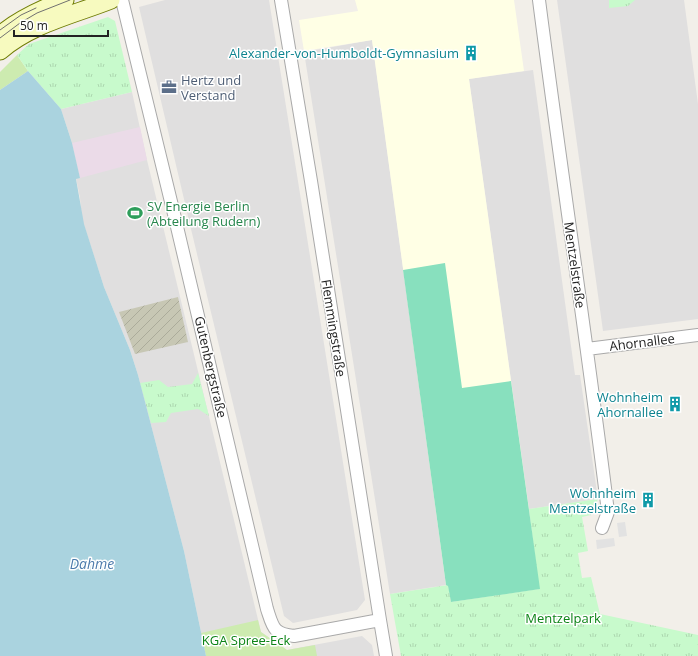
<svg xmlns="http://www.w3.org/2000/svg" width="698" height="656" font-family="'Open Sans',sans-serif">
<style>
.residential{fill:#e0dfdf}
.industrial{fill:#ebdbe8}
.education{fill:#ffffe5}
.construction{fill:url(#construction-furrows)}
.grass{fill:#cdebb0}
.park{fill:url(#park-tufts)}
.pitch{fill:#88e0be}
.parking{fill:#e2e2e2}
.water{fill:#aad3df}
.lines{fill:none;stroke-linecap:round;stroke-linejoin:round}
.street-casing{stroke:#a9a9a9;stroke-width:14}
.secondary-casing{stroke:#707d05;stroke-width:19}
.street{stroke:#fff;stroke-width:12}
.secondary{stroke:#f7fabf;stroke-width:17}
.tram{stroke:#707070;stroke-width:1}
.labels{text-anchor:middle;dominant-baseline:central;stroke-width:3;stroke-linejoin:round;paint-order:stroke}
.culture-label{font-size:13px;fill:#0d838f;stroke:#fff;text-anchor:end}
.service-label{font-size:13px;fill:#4e5e75;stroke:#fff;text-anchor:start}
.leisure-label{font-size:13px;fill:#27864d;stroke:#fff;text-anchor:start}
.street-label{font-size:13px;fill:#222;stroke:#fff}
.park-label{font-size:13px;fill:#0c8416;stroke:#fff}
.water-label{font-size:14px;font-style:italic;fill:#4a7aab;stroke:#fff}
</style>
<defs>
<pattern id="construction-furrows" width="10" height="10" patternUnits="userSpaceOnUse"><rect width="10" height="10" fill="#c7c7b4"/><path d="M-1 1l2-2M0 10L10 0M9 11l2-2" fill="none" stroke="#abab9a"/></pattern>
<pattern id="park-tufts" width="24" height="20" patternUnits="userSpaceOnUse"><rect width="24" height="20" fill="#c8facc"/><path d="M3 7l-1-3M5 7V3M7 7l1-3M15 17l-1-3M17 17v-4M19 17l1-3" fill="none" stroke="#acd6af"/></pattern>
</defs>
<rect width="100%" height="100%" fill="#f2efe9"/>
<path class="residential" d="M 165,0 L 269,0 L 365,600 L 357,610 L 293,623 L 284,616 L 191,229 L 139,7 Z
M 557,0 L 684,0 L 698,104 L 698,319 L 603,331 Z
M 372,40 L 446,585 L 390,594 L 304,52 Z
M 533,70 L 575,375 L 580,375 L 598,499 L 529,509 L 469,79 Z
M 132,92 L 147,160 L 261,632 L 287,650 L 362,636 L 372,645 L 374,656 L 206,656 L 184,551 L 138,375 L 130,350 L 104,287 L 82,219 L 80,198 L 76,178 L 80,178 L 72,143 L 61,109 Z"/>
<path class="industrial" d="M 140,127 L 147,160 L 80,178 L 72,143 Z"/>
<path class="education" d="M 355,0 L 514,0 L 524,71 L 469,79 L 540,589 L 451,602 L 448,586 L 446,585 L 372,40 L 304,51 L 299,20 L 358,11 Z"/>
<path class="construction" d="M 178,297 L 188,342 L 135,354 L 119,312 Z"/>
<path class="grass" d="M 17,55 L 28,71 L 0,90 L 0,72 Z
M 258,620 L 261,632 L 287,650 L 315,645 L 317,656 L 206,656 L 201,633 Z"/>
<path class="park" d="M 609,0 L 635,0 L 628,6 L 609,8 Z
M 108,17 L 115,21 L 132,92 L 61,109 L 28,71 L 17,55 L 29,44 Z
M 198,373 L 209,416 L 198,409 L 171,413 L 166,422 L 151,423 L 140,383 L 159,380 L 168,387 L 192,384 Z
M 598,499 L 591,515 L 582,517 L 588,551 L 578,553 L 582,578 L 591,577 L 600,614 L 698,635 L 698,656 L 401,656 L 390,594 L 448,585 L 451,602 L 539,589 L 529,509 Z"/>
<path class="pitch" d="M 445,263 L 462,388 L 511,381 L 540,589 L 451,602 L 448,586 L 446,585 L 403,270 Z"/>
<path class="parking" d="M 625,522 L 627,536 L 619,537 L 617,523 Z
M 614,538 L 615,546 L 597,549 L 596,540 Z"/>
<path class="water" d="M 28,71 L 61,109 L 72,143 L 80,178 L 76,179 L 84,224 L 104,287 L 130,350 L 138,375 L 184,551 L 206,656 L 0,656 L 0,90 Z"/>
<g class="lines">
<g class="street-casing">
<path id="street" d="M 122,0 L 174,214 L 267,609 C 273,627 273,634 294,636 L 380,620
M 281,0 L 311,181 L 380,620 L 386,656
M 539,0 C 561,171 587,341 608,512 L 602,528
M 587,349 L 698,335"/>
</g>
<g class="secondary-casing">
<path id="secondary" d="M 0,35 C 19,19 41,9 65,0
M 0,51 C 31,24 73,15 111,0"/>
</g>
<use href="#street" class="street"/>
<use href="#secondary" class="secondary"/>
<path class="tram" d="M 0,30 L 21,15 L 36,8
M 0,38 L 20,23 L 37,13 L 70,0"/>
</g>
<defs>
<g id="building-bare" transform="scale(1.2)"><path d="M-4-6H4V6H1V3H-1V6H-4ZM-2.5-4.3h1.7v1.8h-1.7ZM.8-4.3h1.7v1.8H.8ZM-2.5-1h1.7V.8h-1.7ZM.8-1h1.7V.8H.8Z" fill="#0f9aa8" stroke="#fff" stroke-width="2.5" paint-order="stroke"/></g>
<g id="office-bare" transform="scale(1.2)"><path d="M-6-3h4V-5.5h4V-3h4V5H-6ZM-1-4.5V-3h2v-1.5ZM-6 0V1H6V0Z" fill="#5c6f8a" stroke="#fff" stroke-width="2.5" paint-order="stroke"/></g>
<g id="stadium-bare" transform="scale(1.2)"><path d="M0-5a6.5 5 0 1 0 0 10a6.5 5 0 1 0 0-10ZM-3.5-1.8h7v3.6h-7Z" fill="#2e9e5b" stroke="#fff" stroke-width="2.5" paint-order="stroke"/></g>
</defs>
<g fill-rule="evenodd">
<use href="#building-bare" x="471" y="53"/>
<use href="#office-bare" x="169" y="87"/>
<use href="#stadium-bare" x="135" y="213"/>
<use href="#building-bare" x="675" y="404"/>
<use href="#building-bare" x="648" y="500"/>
</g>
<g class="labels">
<g class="culture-label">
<text x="459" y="53">Alexander-von-Humboldt-Gymnasium</text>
<text x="663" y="397">Wohnheim<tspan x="663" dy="15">Ahornallee</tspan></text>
<text x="636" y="493">Wohnheim<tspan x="636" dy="15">Mentzelstraße</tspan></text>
</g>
<g class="service-label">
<text x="181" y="80">Hertz und<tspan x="181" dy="15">Verstand</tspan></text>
</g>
<g class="leisure-label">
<text x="147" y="206">SV Energie Berlin<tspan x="147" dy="15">(Abteilung Rudern)</tspan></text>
</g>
<g class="street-label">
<text transform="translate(575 265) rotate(82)">Mentzelstraße</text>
<text transform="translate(334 328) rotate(81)">Flemmingstraße</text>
<text transform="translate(642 342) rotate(-7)">Ahornallee</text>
<text transform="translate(211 367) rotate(77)">Gutenbergstraße</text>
</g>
<g class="park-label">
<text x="563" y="618">Mentzelpark</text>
<text x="246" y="640">KGA Spree-Eck</text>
</g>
<g class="water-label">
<text x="92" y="563">Dahme</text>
</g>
</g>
<path d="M14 30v6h94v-6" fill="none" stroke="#222222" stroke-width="2"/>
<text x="20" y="30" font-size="12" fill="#222222" stroke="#ffffff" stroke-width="3" paint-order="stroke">50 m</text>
</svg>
